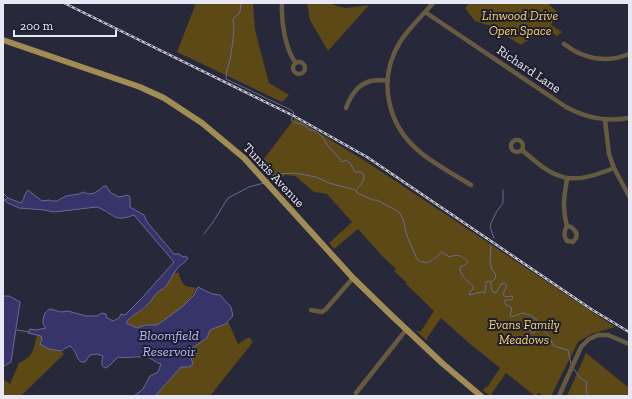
<svg xmlns="http://www.w3.org/2000/svg" width="632" height="399" font-family="'Zilla Slab',serif">
<style>
.green{fill:#5c4915}
.water{fill:#36346b;stroke:#6b6a94}
.lines{fill:none;stroke-linecap:round;stroke-linejoin:round}
.stream{stroke:#6b6a94;stroke-width:1}
.minor{stroke:#665b41;stroke-width:4.5}
.major{stroke:#a28c55;stroke-width:6}
.rail-casing{stroke:#c6c7d3;stroke-width:2.5}
.rail{stroke:#1e1e2e;stroke-width:1;stroke-dasharray:3;stroke-linecap:butt}
.labels{text-anchor:middle;dominant-baseline:central;stroke-width:4;stroke-linejoin:round;paint-order:stroke}
.park-label{font-size:13px;font-style:italic;fill:#f6d171;stroke:#1e1e2e}
.street-label{font-size:13px;fill:#e7e8f3;stroke:#1e1e2e}
.water-label{font-size:14px;font-style:italic;fill:#b6b9fe;stroke:#1e1e2e}
</style>
<rect width="100%" height="100%" fill="#272839"/>
<path class="green" d="M 196,3 L 253,3 L 255,30 L 269,83 L 289,95 L 282,102 L 177,52 Z
M 307,3 L 328,3 L 345,8 L 369,5 L 328,51 L 310,20 Z
M 469,3 L 548,3 L 558,13 L 551,25 L 562,32 L 557,36 L 545,28 L 521,45 L 490,26 L 475,21 L 465,8 Z
M 295,118 L 373,166 L 615,327 L 591,334 L 578,342 L 551,396 L 543,396 L 539,393 L 535,396 L 506,373 L 492,393 L 492,396 L 491,396 L 482,390 L 488,386 L 500,368 L 469,343 L 441,318 L 427,338 L 427,341 L 415,330 L 419,332 L 421,331 L 434,311 L 406,284 L 407,283 L 394,271 L 396,269 L 384,258 L 358,229 L 334,249 L 329,243 L 352,222 L 327,194 L 314,192 L 295,176 L 285,175 L 274,183 L 260,164 Z
M 174,273 L 179,273 C 182,286 184,286 196,288 C 192,303 169,318 156,325 L 151,325 L 136,328 L 126,323 C 130,315 140,313 146,307 C 150,302 153,296 158,292 C 159,290 162,290 163,289 C 167,285 172,278 174,273 Z
M 228,321 L 238,344 L 249,337 L 253,342 L 210,396 L 155,396 L 181,367 L 185,367 L 191,357 L 189,350 L 207,338 L 210,330 L 225,324 Z
M 37,335 L 42,337 L 41,342 L 49,349 L 61,351 L 64,354 L 21,396 L 3,396 L 3,379 L 10,384 L 19,363 C 34,356 33,350 37,335 Z
M 586,353 L 629,388 L 629,396 L 567,396 Z"/>
<path class="water" d="M 104,186 L 106,186 L 111,193 L 119,197 L 128,195 L 130,197 L 130,207 L 144,215 L 147,222 L 174,254 L 179,254 L 183,257 L 185,256 L 188,258 C 186,263 180,264 177,269 C 173,274 170,280 167,285 C 164,289 160,290 157,293 C 153,297 150,303 145,307 C 139,313 129,316 126,323 L 137,328 L 146,325 L 156,325 L 160,323 L 182,307 L 194,295 L 198,287 L 212,294 L 220,295 L 231,307 L 233,316 L 225,324 L 210,330 L 207,338 L 189,350 L 189,353 L 193,364 L 189,367 L 181,367 L 155,396 L 134,396 L 143,389 L 150,376 L 158,372 L 161,364 C 156,363 153,359 149,358 C 139,355 128,359 118,357 L 109,366 L 105,368 C 100,366 102,360 103,356 L 97,354 L 90,355 L 85,362 L 81,362 C 75,358 77,349 69,346 L 61,351 L 49,349 L 40,344 L 42,339 L 41,336 L 28,333 L 30,329 L 36,330 L 46,328 L 43,324 C 43,317 44,312 50,309 L 61,312 L 68,311 L 86,316 L 97,316 L 102,313 L 106,314 L 106,317 L 113,321 L 119,318 L 121,314 L 125,315 L 142,298 L 174,262 L 134,215 C 113,223 115,214 97,207 L 54,212 L 44,210 L 19,208 L 8,203 L 4,200 L 8,198 L 21,203 C 25,199 24,193 28,190 L 42,201 L 49,200 L 52,201 L 57,201 L 66,196 L 79,194 L 83,192 C 92,197 98,191 104,186 Z
M 3,296 L 9,296 L 20,302 L 11,362 L 3,367 Z"/>
<g class="lines">
<path class="stream" d="M 241,3 L 240,12 L 233,19 C 235,33 232,47 230,60 C 228,67 226,72 226,79 L 291,110 L 294,113 L 291,120 C 298,125 302,122 310,130 C 321,131 323,139 329,147 C 333,152 338,156 342,162 L 346,160 L 350,163 L 355,172 L 361,172 L 364,175 C 364,184 360,184 356,191 L 357,193 L 373,200 L 377,200 L 399,212 L 403,219 L 407,236 L 417,259 C 428,268 434,258 442,252 L 449,257 C 457,254 462,255 468,262 L 465,265 L 460,267 C 459,275 467,280 473,286 L 473,289 L 469,293 L 470,295 L 481,292 L 485,293 L 486,282 L 489,281 L 491,283 L 491,288 L 493,292 L 496,293 L 501,284 L 505,283 L 507,286 L 503,294 L 505,297 L 512,296 L 513,298 L 511,300 L 505,300 L 505,304 L 512,308 L 510,316 L 511,317 L 523,313 L 530,315 L 537,320 L 536,322 L 531,323 C 527,327 529,331 533,333 L 539,329 C 549,331 549,339 554,346 L 568,350 L 571,364
M 268,180 L 276,174 L 295,173 L 316,177 L 329,183 L 355,190
M 3,193 L 8,198
M 204,234 L 213,222 L 228,198 L 249,187 L 264,183
M 494,238 L 490,227 L 491,223 L 497,211 L 503,203 L 503,190
M 491,245 L 490,261 L 492,270 L 496,274 L 495,279 L 491,282
M 17,330 L 29,332
M 574,369 L 580,378 L 587,382 L 586,390 L 588,396"/>
<path class="minor" d="M 282,3 C 281,20 285,50 296,63
M 433,3 C 422,16 409,28 400,42 C 377,79 387,125 420,152 C 434,164 455,175 471,185
M 425,12 L 566,107 C 587,118 606,122 629,118
M 564,44 C 584,59 605,64 629,54
M293 68a6 6 0 1 1 12 0a6 6 0 1 1-12 0Z
M 346,108 C 350,97 358,84 371,81 C 376,80 382,80 387,80
M 605,120 L 609,154 L 614,168 L 629,196
M511 146a6 6 0 1 1 12 0a6 6 0 1 1-12 0Z
M 522,150 C 557,181 569,186 614,168
M 567,179 C 564,197 562,208 567,226 C 564,231 563,236 567,241 L 573,242 C 579,236 577,231 571,227 L 567,226
M 311,310 L 322,312 L 326,309 L 353,278
M 356,393 L 406,330
M 559,396 L 581,347 L 589,339 L 598,335 L 608,335 L 629,344"/>
<path class="major" d="M 3,40 L 140,87 L 164,98 L 202,123 L 244,158 L 353,278 L 390,314 L 442,363 L 481,396"/>
<g class="rail-casing">
<path id="rail" d="M 64,3 L 294,116 L 367,157 L 591,309 L 629,332"/>
</g>
<use href="#rail" class="rail"/>
</g>
<g class="labels">
<g class="park-label">
<text x="520" y="15">Linwood Drive<tspan x="520" dy="15">Open Space</tspan></text>
<text x="524" y="324">Evans Family<tspan x="524" dy="15">Meadows</tspan></text>
</g>
<g class="street-label">
<text transform="translate(529 69) rotate(34)">Richard Lane</text>
<text transform="translate(274 175) rotate(47)">Tunxis Avenue</text>
</g>
<g class="water-label">
<text x="169" y="335">Bloomfield<tspan x="169" dy="16">Reservoir</tspan></text>
</g>
</g>
<rect width="632" height="399" fill="none" stroke="#e7e8f3" stroke-width="8"/>
<path d="M14 30v6h102v-6" fill="none" stroke="#e7e8f3" stroke-width="2"/>
<text x="20" y="30" font-size="12" fill="#e7e8f3" stroke="#1e1e2e" stroke-width="3" paint-order="stroke">200 m</text>
</svg>
